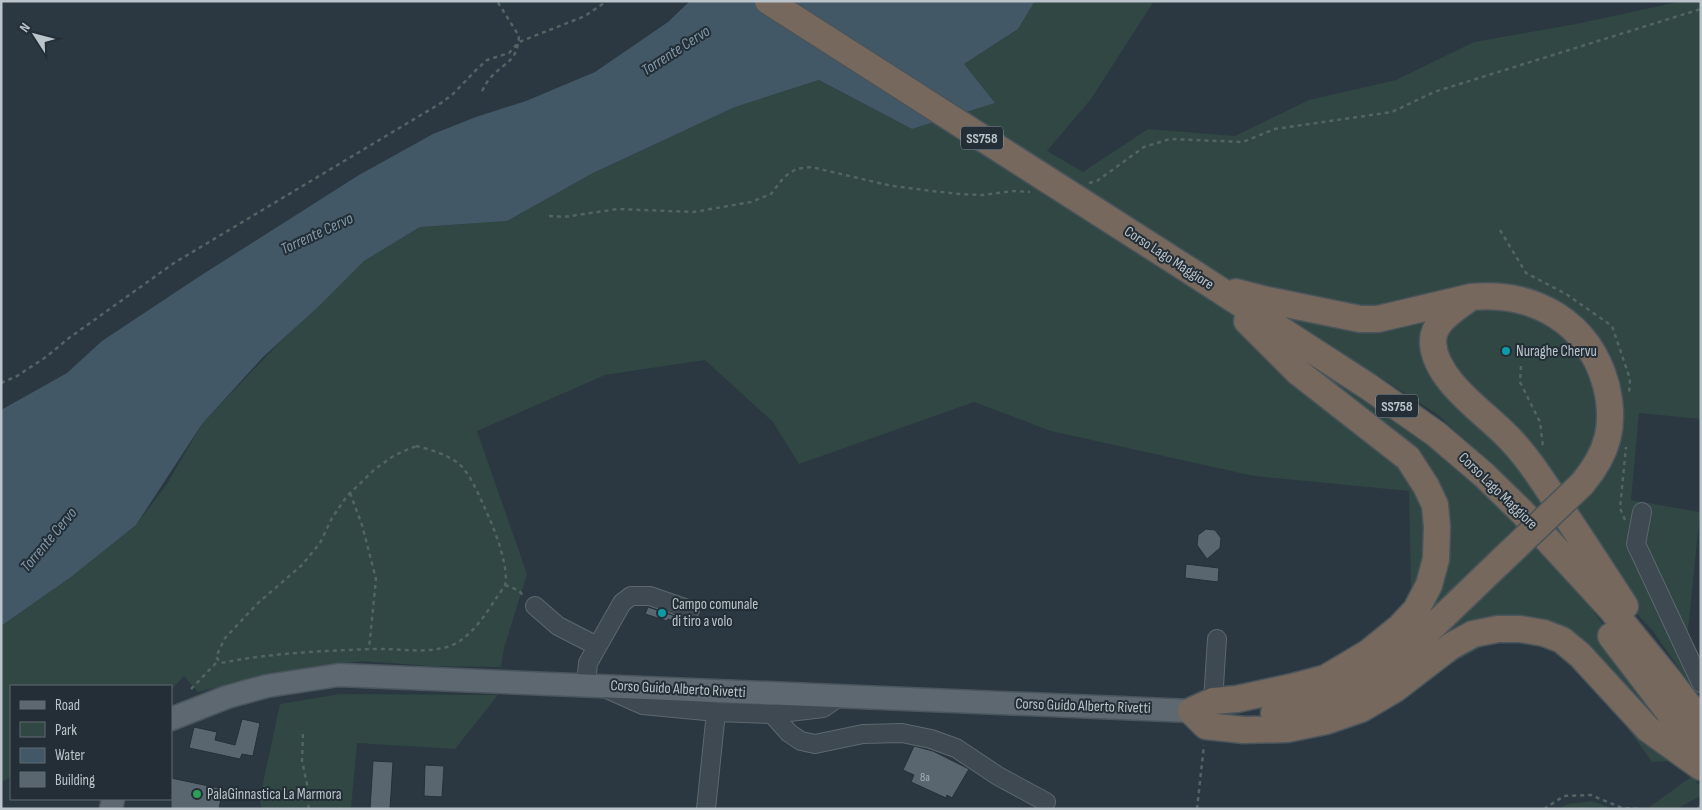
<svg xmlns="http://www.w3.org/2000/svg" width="1702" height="810" font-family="'Sofia Sans Condensed',sans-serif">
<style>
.green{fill:#314744}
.water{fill:#425867}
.building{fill:#596670;stroke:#253038}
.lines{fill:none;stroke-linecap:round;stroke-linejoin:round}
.minor-casing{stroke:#5d676e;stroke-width:20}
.major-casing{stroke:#4b555d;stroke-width:25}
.highway-casing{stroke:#49545b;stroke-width:29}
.path{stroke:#526564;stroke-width:2.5;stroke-dasharray:4 4;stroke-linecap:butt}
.minor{stroke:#3f4951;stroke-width:18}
.major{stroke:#5d6870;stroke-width:22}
.highway{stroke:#76685d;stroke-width:26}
.rail-casing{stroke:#637079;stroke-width:5.5}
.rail{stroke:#232e36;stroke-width:4;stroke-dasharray:11;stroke-linecap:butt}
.highway-bridge-casing{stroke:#49545b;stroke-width:29;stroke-linecap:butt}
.highway-bridge{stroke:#76685d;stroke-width:26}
.culture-dot{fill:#0f9aa8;stroke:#232e36;stroke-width:2}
.leisure-dot{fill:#2e9e5b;stroke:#232e36;stroke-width:2}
.labels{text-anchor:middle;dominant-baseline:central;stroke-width:4;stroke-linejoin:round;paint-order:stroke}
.number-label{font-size:12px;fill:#a3acb4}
.shield{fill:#232e36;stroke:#8e979e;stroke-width:1}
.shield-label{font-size:14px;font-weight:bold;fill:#bcc4cb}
.street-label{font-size:15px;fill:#bcc4cb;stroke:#232e36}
.poi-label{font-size:15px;fill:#bcc4cb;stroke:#232e36;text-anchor:start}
.water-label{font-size:16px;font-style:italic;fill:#8098aa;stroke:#232e36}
</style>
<rect width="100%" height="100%" fill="#2b3841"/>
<path class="green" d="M 1035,1 L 1154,1 L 1091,99 L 1047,151 L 1083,172 L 1148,129 L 1235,136 L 1309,100 L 1396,80 L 1474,42 L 1576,24 L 1683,1 L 1701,1 L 1701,419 L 1639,413 L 1631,500 L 1700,512 L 1686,650 L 1674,643 L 1701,700 L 1653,631 L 1534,505 L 1437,414 L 1242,288 L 1377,452 L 1280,329 L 1522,512 L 1599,619 L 1701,754 L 1690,760 L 1652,762 L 1578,659 L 1518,640 L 1487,644 L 1398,694 L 1411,587 L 1409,491 L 1254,476 L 1051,431 L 974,402 L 799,464 L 773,422 L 705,360 L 605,375 L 477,431 L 527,574 L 504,648 L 501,667 L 431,666 L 362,661 L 276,673 L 198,692 L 184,676 L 171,690 L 171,686 L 11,686 L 11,777 L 1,782 L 1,626 L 71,577 L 136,525 L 167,484 L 202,424 L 277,345 L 364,261 L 420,227 L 507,221 L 593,173 L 735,107 L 819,80 L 912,129 L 994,103 L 964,64 L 1018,29 Z
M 340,694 L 498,695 L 455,749 L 357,743 L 351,809 L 261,809 L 260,797 L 280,704 Z
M 1692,776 L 1701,787 L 1701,796 L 1676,809 L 1647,809 Z
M 1592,801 L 1614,809 L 1559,809 L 1567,804 Z"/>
<path class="water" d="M 690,1 L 1035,1 L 1018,29 L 964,64 L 995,103 L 912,129 L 819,80 L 735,107 L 593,173 L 507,221 L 420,227 L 364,261 L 320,305 L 263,357 L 202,424 L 136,525 L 71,577 L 1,626 L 1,410 L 67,373 L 102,341 L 200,276 L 359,175 L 433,134 L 476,117 L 526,101 L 595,72 L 668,22 Z"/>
<path class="building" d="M 1206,529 L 1215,530 L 1221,538 L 1220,548 L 1207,559 L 1197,545 L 1198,535 Z
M 1186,564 L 1219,568 L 1218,582 L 1185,578 Z
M 648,607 L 678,617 L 678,622 L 668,619 L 667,621 L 645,614 Z
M 242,719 L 260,723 L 253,756 L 242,754 L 240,759 L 189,748 L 194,727 L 217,732 L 215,740 L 235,745 Z
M 914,746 L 933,751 L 969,769 L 952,798 L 947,795 L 946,798 L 911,782 L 914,775 L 903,770 Z
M 373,761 L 393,762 L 390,809 L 370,809 Z
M 425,765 L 444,766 L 442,797 L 424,796 Z
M 171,778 L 223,789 L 219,809 L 171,809 Z"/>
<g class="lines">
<g class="minor-casing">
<path id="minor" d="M 1642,512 L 1636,544 L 1701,683
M 535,606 L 558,626 L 597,646
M 586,685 L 588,663 L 622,603 L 631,596 L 650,596 L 690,610
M 607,689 L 643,705 L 716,712 L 772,714 L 823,708 L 839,697
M 1213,701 L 1217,639
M 772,714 L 789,733 L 801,741 L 815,744 L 863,734 L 902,733 L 931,739 L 956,748 L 998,776 L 1046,802
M 706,809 L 716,712"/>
</g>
<g class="major-casing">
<path id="major" d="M 171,719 L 227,697 L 267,686 L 339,675 L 1191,711
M 111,809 L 113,799"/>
</g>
<g class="highway-casing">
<path id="highway" d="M 1195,274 L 1369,387 L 1436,434 L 1484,475 L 1522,512 L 1612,610 L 1669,680 L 1701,722
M 1236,292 L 1267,300 L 1360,319 L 1378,319 L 1471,297 C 1534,291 1589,322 1606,385 C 1616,425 1608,453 1582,484
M 1467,300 C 1452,311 1432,323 1433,343 C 1435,379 1481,410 1505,434 C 1526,454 1542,480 1558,504 C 1581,538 1603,572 1625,606
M 1611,636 L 1701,754
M 1191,711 L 1213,701 L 1237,699 L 1292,687 L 1326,678 L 1368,653 L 1400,627 L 1416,610 L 1429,585 L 1436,559 L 1437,527 L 1435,505 L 1426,486 L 1408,458 L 1298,372 L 1247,321
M 1191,711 L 1206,726 L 1244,730 L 1287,729 L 1326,721 L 1361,709 L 1395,689 L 1451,646 L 1473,634 L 1498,629 L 1520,629 L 1544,633 L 1562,640 L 1580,655 L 1648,729 L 1701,767
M 1274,713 L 1294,710 L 1334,698 L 1367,682 L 1398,660 L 1500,562"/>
</g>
<path class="path" d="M 482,91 C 485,86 487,81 491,77 C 506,61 517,62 519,36 L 497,1
M 1089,183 L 1097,181 L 1144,147 L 1170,139 L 1243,142 L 1275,129 L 1392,112 L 1434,92 L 1701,9
M 549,216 L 564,217 L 618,209 L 694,212 L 751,202 L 771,194 L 784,177 L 796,169 L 811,167 L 892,186 L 958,194 L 982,195 L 1014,191 L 1030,192
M 1500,230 L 1526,273 L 1566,294 L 1612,326 L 1630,379 L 1629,394
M 1521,366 L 1520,382 L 1540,422 L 1543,447
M 1,383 L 17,376 L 46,357 L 69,338 L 174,263 L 441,103 L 453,94 L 478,68 L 487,60 L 509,53 L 519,42 L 585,16 L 607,1
M 416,446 C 432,450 453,456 463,468 C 474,481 484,507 491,522 C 497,536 509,570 505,585 C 503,589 499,594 497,597 C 485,615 469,641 447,647 C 421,654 398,648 372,649 C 322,651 270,653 221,663 L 216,657 L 225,638 L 258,603 L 302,565 L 320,543 L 332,518 L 347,496 L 375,469 L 395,455 Z
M 350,493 L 362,525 L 376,579 L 369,649
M 1625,520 L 1620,508 L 1626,447
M 505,585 L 518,590 L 524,596
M 191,689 L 219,660
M 303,734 L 302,761 L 310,798 L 308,809
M 1197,809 L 1204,745
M 1544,809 L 1564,796 L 1591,795 L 1622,808 L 1644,809"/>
<use href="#minor" class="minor"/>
<use href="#major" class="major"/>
<use href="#highway" class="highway"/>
<g class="rail-casing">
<path id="rail" d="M 1700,809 L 1701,808"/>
</g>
<use href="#rail" class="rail"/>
<g class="highway-bridge-casing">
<path id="highway-bridge" d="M 768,1 L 1195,274
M 1500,562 L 1582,484"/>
</g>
<use href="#highway-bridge" class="highway-bridge"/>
</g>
<g class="culture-dot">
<circle cx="1506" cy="351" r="5"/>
<circle cx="662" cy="613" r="5"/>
</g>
<circle class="leisure-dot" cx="197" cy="794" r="5"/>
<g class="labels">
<g class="number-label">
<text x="925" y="777">8a</text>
</g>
<g class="shield">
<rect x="961" y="126.5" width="42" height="23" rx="4"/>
<rect x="1376" y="394.5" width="42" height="23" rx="4"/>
</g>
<g class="shield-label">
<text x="982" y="138">SS758</text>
<text x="1397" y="406">SS758</text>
</g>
<g class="street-label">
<text transform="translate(1169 258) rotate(33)">Corso Lago Maggiore</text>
<text transform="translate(1498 491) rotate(44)">Corso Lago Maggiore</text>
<text transform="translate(678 689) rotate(3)">Corso Guido Alberto Rivetti</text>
<text transform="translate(1083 706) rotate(2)">Corso Guido Alberto Rivetti</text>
</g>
<g class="poi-label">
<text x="1516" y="351">Nuraghe Chervu</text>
<text x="672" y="604">Campo comunale<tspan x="672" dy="17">di tiro a volo</tspan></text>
<text x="207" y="794">PalaGinnastica La Marmora</text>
</g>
<g class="water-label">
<text transform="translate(676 51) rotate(-33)">Torrente Cervo</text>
<text transform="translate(317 234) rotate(-25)">Torrente Cervo</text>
<text transform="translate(49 540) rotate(-50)">Torrente Cervo</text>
</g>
</g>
<rect width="1702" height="810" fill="none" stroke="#bcc4cb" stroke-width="5"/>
<rect x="10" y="685" width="162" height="115" fill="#232e36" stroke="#606a72"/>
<rect x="20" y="701" width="25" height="8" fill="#5d6870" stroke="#606a72"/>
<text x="55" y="710" font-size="15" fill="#bcc4cb">Road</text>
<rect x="20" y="722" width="25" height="15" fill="#314744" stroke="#606a72"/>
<text x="55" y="735" font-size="15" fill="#bcc4cb">Park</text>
<rect x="20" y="748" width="25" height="15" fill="#425867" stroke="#606a72"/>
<text x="55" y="760" font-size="15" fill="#bcc4cb">Water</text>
<rect x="20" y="772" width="25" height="15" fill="#596670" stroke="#606a72"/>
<text x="55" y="785" font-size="15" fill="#bcc4cb">Building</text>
<g transform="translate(35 35) rotate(306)" stroke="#232e36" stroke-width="4" paint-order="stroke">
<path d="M0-4L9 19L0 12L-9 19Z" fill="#bcc4cb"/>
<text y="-8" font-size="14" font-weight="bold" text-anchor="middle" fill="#bcc4cb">N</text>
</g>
</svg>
